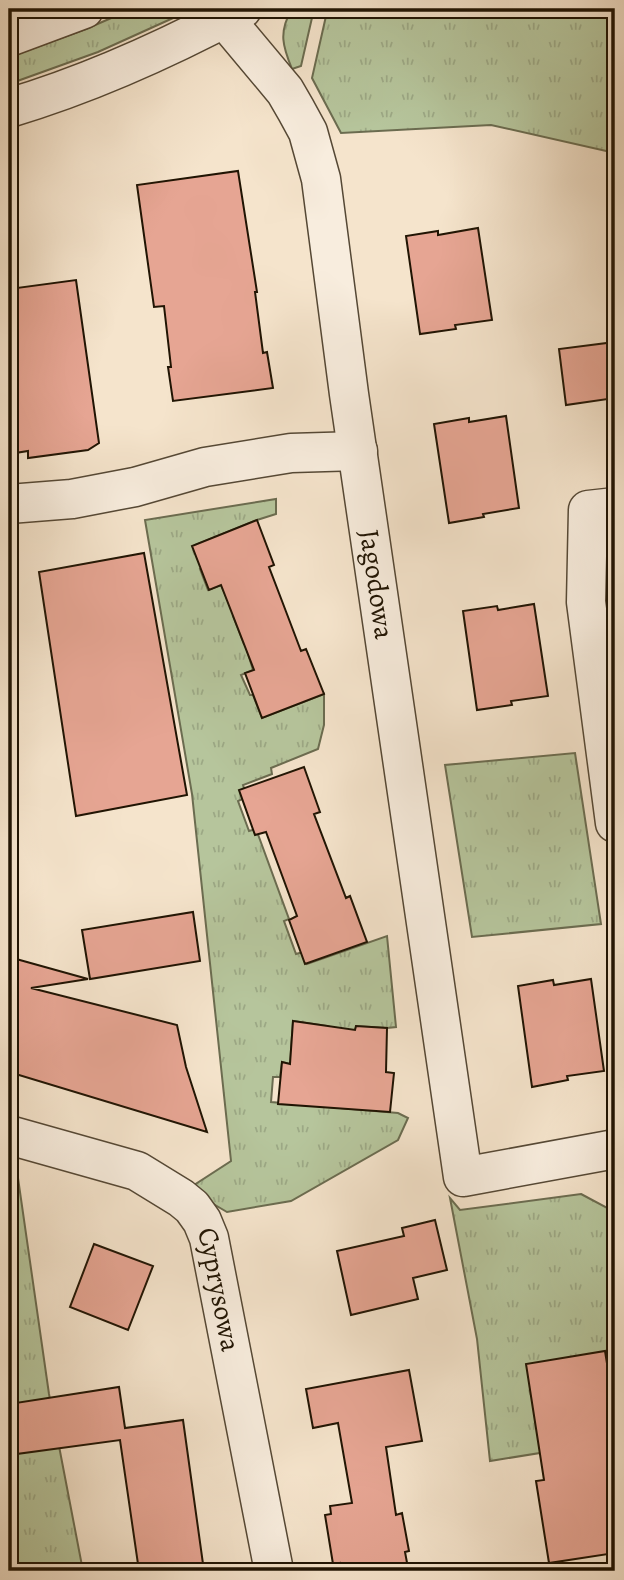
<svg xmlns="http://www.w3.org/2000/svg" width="624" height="1580" font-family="Alegreya,serif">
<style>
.grass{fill:url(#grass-tufts);stroke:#6b6c50;stroke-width:2}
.building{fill:#e6a593;stroke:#201403;stroke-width:2}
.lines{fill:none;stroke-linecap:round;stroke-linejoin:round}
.minor-casing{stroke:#554835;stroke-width:41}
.tertiary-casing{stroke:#554835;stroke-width:41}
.minor{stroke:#f8edde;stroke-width:38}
.tertiary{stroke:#f8edde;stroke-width:38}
.labels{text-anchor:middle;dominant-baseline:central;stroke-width:7;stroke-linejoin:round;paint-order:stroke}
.street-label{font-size:28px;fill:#201403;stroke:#f8edde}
</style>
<defs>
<pattern id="grass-tufts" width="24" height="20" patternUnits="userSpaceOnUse" patternTransform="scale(1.75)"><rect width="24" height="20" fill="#b6c59c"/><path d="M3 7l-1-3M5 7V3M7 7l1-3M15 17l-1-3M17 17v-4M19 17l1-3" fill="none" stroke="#9ca885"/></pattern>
</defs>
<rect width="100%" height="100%" fill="#f5e4cc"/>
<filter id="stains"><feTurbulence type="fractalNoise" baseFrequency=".00286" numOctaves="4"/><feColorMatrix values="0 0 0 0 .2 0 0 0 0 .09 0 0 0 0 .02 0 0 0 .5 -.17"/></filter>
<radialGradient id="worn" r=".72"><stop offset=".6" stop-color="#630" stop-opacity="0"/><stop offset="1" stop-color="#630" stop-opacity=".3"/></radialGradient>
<path class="grass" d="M 132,9 L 193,9 L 98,52 L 9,84 L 9,57 L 86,29 Z
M 292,9 L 314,9 L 301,66 L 292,69 C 283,47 278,32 292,9 Z
M 339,9 L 615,9 L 615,153 L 491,125 L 341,133 L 312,78 L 326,16 Z
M 276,499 L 276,514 L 257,520 L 195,545 L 204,567 L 200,569 L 208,590 L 221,585 L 234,615 L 233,616 L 244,644 L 245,644 L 253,670 L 241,675 L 250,695 L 253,695 L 262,718 L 324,694 L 324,725 L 318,749 L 271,768 L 272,774 L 243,785 L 247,797 L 238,801 L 249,831 L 256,829 L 289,919 L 284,921 L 296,954 L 303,952 L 307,964 L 387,936 L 396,1027 L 387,1028 L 356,1026 L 355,1035 L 327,1026 L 293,1021 L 290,1064 L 282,1062 L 280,1077 L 273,1077 L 271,1102 L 398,1113 L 408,1118 L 398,1140 L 291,1201 L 227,1212 L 188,1189 L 231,1161 L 192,794 L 145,520 Z
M 575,753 L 601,924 L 472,937 L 445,765 Z
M 9,1169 L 17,1171 L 49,1394 L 83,1571 L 9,1571 Z
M 581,1194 L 615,1212 L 615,1441 L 490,1461 L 477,1339 L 450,1198 L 460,1210 Z"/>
<path class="building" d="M 238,171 L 257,292 L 255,292 L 263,353 L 267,352 L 273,388 L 173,401 L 168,367 L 171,367 L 164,306 L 154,307 L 137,185 Z
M 478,228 L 492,320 L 455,325 L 456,329 L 420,334 L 406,236 L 438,231 L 438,235 Z
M 76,280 L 99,443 L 88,450 L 28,458 L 28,451 L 9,454 L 9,289 Z
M 615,342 L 615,398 L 566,405 L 559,349 Z
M 506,416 L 519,508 L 483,514 L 484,517 L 449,523 L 434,424 L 469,418 L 469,422 Z
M 257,520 L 274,565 L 269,567 L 282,601 L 301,651 L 306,649 L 324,694 L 262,718 L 245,673 L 254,670 L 221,585 L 209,590 L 192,546 Z
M 144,553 L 187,795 L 76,816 L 39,572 Z
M 534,604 L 548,696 L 511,701 L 512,705 L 477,710 L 463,611 L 497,606 L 498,610 Z
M 304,767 L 320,812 L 314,814 L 346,898 L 350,896 L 367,942 L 305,964 L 289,920 L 297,916 L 266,832 L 255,835 L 239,790 Z
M 193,912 L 200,961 L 90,979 L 82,930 Z
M 9,957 L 88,979 L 31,988 L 177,1025 L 186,1067 L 207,1132 L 9,1072 Z
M 591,979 L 604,1071 L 567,1076 L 568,1080 L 532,1087 L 518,986 L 553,980 L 554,985 Z
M 293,1021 L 355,1030 L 356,1026 L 387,1028 L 386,1072 L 394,1073 L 390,1112 L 278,1104 L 282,1062 L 290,1064 Z
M 435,1220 L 447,1270 L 413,1278 L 418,1299 L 351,1315 L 337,1251 L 404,1236 L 402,1228 Z
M 94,1244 L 153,1266 L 128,1330 L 70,1307 Z
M 605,1351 L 615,1413 L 615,1553 L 549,1563 L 536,1481 L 544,1480 L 526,1364 Z
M 409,1370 L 422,1441 L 386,1447 L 396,1515 L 402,1513 L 409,1551 L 405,1552 L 408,1568 L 387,1571 L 341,1571 L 340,1563 L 333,1564 L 325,1515 L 331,1514 L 330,1506 L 352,1503 L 338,1423 L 313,1428 L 306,1389 Z
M 119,1387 L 125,1428 L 183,1420 L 204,1571 L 139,1571 L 120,1440 L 9,1455 L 9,1404 Z"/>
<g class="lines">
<g class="minor-casing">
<g id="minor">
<path id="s1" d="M 224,18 L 285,91 L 296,110 L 308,132 L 321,179 L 349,394 L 463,1177 L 615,1149"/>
<path d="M 9,504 L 72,499 L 135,487 L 205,467 L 291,453 L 358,451"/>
<path d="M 615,507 L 588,510 L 586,602 L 615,823"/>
<path id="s2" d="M 9,1135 L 137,1171 L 181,1198 L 192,1207 L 202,1221 L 209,1238 L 274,1571"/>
</g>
</g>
<g class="tertiary-casing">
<path id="tertiary" d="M 9,37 L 84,9
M 9,108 C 90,84 167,49 242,9"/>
</g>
<use href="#minor" class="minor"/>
<use href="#tertiary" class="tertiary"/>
</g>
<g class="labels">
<g class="street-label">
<text stroke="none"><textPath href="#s1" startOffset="600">Jagodowa</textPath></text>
<text stroke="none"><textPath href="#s2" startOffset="287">Cyprysowa</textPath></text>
</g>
</g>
<rect width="624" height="1580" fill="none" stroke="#f5e4cc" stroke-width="35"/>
<rect x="10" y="10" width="603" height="1559" fill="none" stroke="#201403" stroke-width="3.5"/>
<rect x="18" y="18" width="589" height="1545" fill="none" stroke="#201403" stroke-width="2"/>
<rect width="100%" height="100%" filter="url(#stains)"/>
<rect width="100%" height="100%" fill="url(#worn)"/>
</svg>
